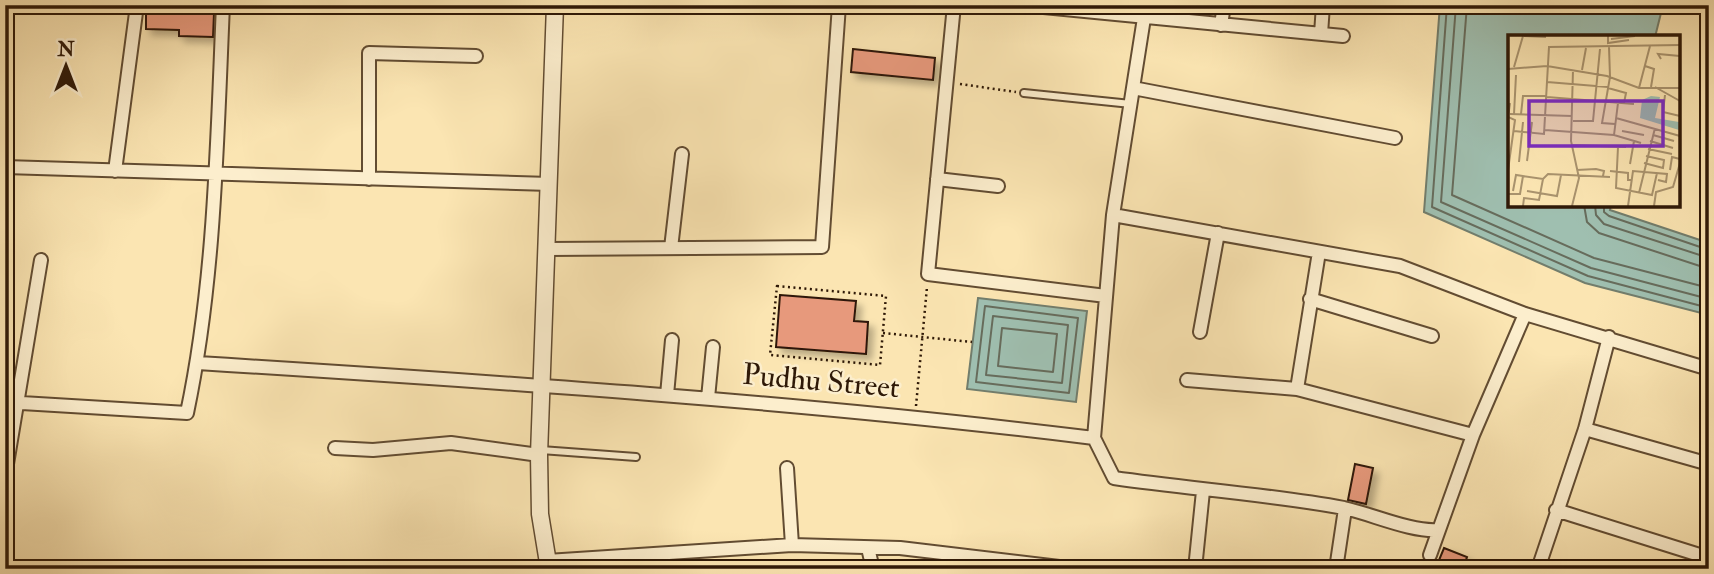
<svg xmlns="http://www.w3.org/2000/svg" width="1714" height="574" font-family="'IM FELL Double Pica',serif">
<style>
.water{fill:#9fbfb0;stroke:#727d6c;stroke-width:2}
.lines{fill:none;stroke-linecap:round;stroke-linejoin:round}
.shore{stroke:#676c5c;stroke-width:2}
.building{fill:#e7997c;stroke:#2f1907;stroke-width:2;filter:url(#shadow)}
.service-casing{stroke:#624c32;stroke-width:10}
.minor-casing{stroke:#624c32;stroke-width:16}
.tertiary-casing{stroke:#624c32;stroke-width:19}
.path{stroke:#2f1907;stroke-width:2.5;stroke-dasharray:2 3.5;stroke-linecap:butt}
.service{stroke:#fceecd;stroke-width:6}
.minor{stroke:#fceecd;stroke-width:12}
.tertiary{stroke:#fceecd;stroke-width:16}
.labels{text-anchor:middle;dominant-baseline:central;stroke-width:5;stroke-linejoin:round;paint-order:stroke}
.street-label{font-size:30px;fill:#2f1907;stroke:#fceecd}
.inset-road{fill:none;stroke:#a9936e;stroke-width:2}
.view{fill:#7b2cbf;fill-opacity:0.15;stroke:#7b2cbf;stroke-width:3.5}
.inset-edge{fill:none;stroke:#2f1907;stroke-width:3.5}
</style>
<defs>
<filter id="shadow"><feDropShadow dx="5.5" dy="5.5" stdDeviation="3.5" flood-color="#0004"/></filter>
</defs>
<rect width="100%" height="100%" fill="#fbe5b2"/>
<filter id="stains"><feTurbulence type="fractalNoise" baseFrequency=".00286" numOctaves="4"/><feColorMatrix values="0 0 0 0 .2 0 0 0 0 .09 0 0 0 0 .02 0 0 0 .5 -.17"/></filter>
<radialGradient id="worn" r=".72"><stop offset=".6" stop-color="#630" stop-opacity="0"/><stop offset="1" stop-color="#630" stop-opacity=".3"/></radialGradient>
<path class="water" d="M 1440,5 L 1663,5 L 1655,37 L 1509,37 L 1509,205 L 1611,205 L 1610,210 L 1709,243 L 1709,315 L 1585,283 L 1424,212 Z
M 978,298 L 1087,311 L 1076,402 L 967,389 Z"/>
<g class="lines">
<path class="shore" d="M 1447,5 L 1432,207 L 1588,276 L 1709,308
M 1456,5 L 1441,202 L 1591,268 L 1709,299
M 1467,5 L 1452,195 L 1594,258 L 1709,288
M 1584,205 L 1587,222 L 1599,233 L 1709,269
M 1595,205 L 1596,215 L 1604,224 L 1709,258
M 1604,205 L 1604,212 L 1609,216 L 1709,250
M 985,306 L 1078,318 L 1069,393 L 976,382 Z
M 993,316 L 1068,325 L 1062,383 L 986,375 Z
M 1002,328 L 1057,334 L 1053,372 L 998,366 Z"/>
</g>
<path class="building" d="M 146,9 L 214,13 L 213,37 L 179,36 L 179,30 L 146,29 Z
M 853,49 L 935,58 L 933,80 L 851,72 Z
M 780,295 L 856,301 L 854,321 L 868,322 L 866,354 L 776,347 Z
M 1355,464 L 1373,468 L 1366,504 L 1348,500 Z
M 1444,548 L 1467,557 L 1463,569 L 1446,569 L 1437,565 Z"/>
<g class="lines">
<g class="service-casing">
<path id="service" d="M 1024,93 L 1131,104
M 541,450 L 636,457"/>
</g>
<g class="minor-casing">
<path id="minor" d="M 954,5 L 928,274 L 1106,296
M 1023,5 L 1343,36
M 1144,18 L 1113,215 L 1094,438 L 1114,478 C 1190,489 1268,494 1344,508 C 1372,514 1411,532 1438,530
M 1221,25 L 1224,5
M 1321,34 L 1323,5
M 1133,88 L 1395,138
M 5,167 L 550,184
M 115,171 L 137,5
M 369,179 L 369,53 L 476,56
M 937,179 L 998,186
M 1113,215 L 1400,266 L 1525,314 L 1709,369
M 671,248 L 682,154
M 548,249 L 822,247 L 839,5
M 1310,299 L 1432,336
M 1200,332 L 1218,233
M 198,363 C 497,382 796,401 1094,438
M 1187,380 L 1297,389 L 1473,435
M 1297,389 L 1319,252
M 667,395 L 672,340
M 708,398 L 713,347
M 5,402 L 187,413 C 215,280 217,141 223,5
M 1585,429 L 1709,464
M 335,448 L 373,450 L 451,443 L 539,455
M 787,468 L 792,545
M 5,476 L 41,260
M 1556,510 L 1709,558
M 868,548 L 873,569
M 1430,555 L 1473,435 L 1525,314
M 547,561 L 792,545 L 900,548 L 1076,569
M 1195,569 L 1203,491
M 1336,569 L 1345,509
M 1538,569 L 1585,429 L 1609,337"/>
</g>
<g class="tertiary-casing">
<path id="tertiary" d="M 549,569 L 540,514 L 539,455 L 555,5"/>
</g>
<path class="path" d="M 960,84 L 1016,92
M 777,286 L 886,296 L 880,365 L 770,355 Z
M 883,333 L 972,342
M 916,406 L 927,287"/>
<use href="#service" class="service"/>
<use href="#minor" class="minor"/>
<use href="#tertiary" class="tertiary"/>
</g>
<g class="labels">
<g class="street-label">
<text transform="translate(821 381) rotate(5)">Pudhu Street</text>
</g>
</g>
<g transform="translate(1508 35)">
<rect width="172" height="172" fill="#fbe5b2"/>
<path d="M 143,61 L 152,62 L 147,83 L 171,87 L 171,95 L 132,83 L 134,65 Z" fill="#9fbfb0"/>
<path class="inset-road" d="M 16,1 L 38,2M 100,1 L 100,8 L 121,5M 103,4 L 127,1M 101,12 L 102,42 L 94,88 L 107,89M 153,24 L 150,19 L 172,21M 137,31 L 146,34 L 143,52M 6,32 L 15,1M 0,34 L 39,31 L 99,41 L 131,53 L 172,53M 74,35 L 78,13M 39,47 L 100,52M 147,52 L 172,66M 100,53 L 118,58 L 116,68M 131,53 L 142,11M 157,60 L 155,77 L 172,81M 39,62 L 126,69M 2,79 L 64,81M 6,79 L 8,40M 13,79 L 15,61 L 39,61M 108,83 L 172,101M 65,86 L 85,86 L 92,14M 37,95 L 106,100 L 133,108M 6,96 L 36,99 L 41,12 L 172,10M 114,96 L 136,100M 106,100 L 110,68M 145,100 L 166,106M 142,106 L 165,113M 64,110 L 118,112M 110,112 L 108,153 L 144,160 L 149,138M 140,114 L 164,119M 19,126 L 24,87M 11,127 L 15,87M 136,128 L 155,133 L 156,125 L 138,121M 122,129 L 126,106M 0,135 L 7,85 L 0,82 L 2,68M 69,135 L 88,134 L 96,136 L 95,141M 162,135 L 164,122 L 172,124M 102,136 L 120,138 L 120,145 L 124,145M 5,156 L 8,140 L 35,144 L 40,139 L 102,142M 19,156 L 49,161 L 53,140M 131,158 L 147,93M 0,159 L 12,159 L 15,141M 15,171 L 16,163 L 31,165 L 35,144M 64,171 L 71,143 L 63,106 L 65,35M 120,171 L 125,136 L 159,139 L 158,147 L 150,145M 146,171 L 148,157 L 165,152 L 172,128"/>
<path class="view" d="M 21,66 L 155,66 L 155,111 L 21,111 Z"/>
<rect width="172" height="172" class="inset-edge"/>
</g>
<rect width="1714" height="574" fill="none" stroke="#fbe5b2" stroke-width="28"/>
<rect x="7" y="7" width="1700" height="560" fill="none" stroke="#2f1907" stroke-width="3.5"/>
<rect x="14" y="14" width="1686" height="546" fill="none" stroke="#2f1907" stroke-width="2"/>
<g transform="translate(66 66)" stroke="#fceecd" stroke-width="5" paint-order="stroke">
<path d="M0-5L12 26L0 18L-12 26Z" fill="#2f1907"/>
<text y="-10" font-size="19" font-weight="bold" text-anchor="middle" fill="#2f1907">N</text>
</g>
<rect width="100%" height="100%" filter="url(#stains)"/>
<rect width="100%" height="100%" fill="url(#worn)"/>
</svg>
